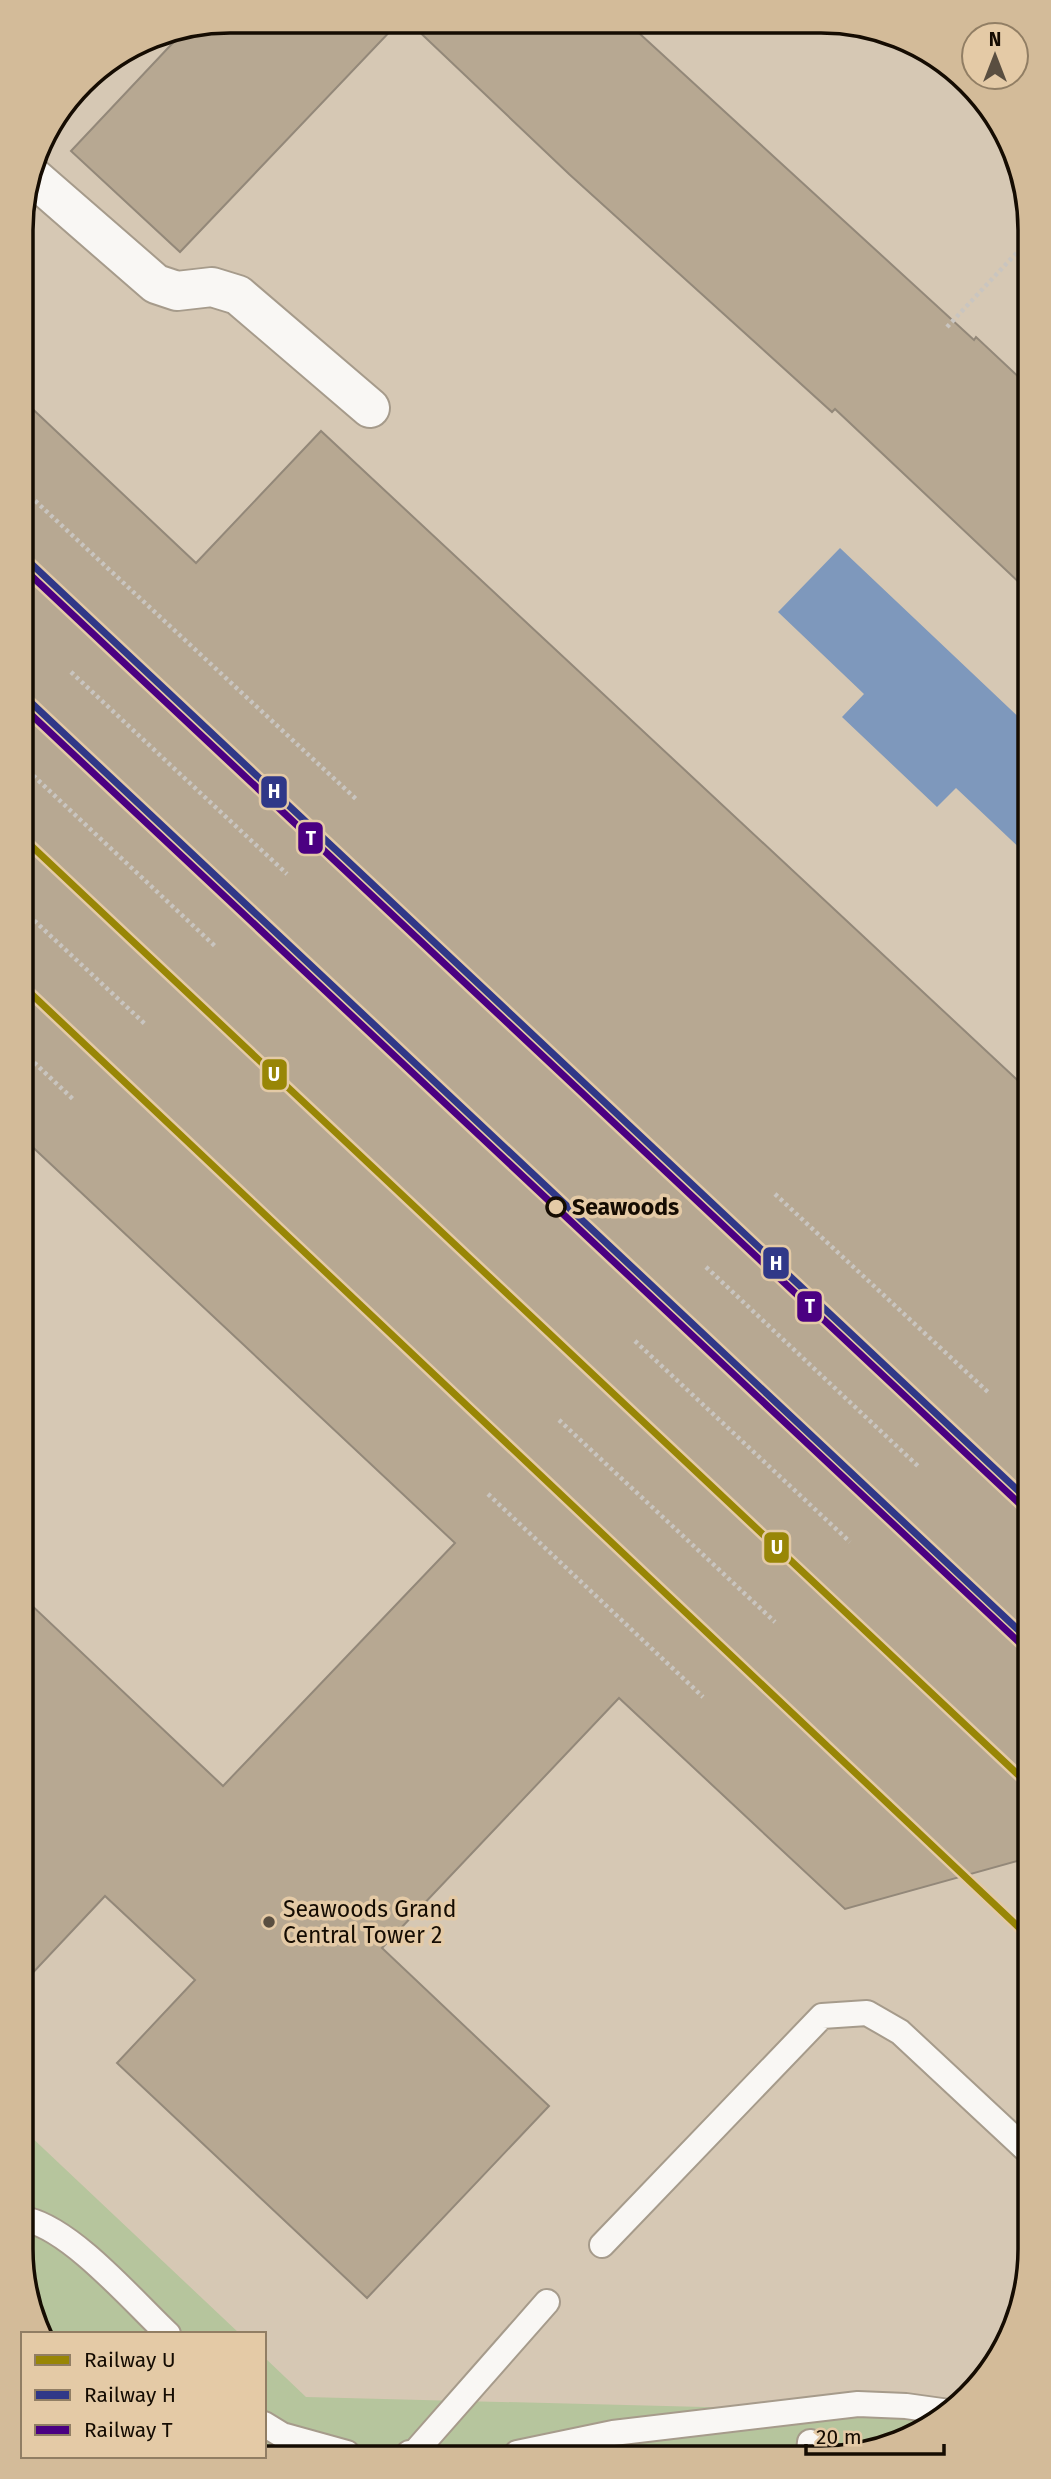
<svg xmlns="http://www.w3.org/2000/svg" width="1051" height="2479" font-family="'Fira Sans',sans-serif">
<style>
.green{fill:#b6c59d}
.water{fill:#7e98bc}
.building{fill:#b7a892;stroke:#938879;stroke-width:2}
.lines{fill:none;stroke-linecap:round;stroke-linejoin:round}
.lane-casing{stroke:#a69b8b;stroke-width:28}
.street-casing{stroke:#a69b8b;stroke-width:42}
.path{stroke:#c9c5c0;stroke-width:4.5;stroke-dasharray:3.5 3.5;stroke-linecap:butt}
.lane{stroke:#f9f7f4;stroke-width:24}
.street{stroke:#f9f7f4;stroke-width:38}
.rail-1-casing{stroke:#e4caa6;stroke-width:12}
.rail-2-casing{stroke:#e4caa6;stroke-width:12}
.rail-3-casing{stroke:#e4caa6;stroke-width:12}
.rail-1{stroke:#988606;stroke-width:7}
.rail-2{stroke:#303888;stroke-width:7}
.rail-3{stroke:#4b0082;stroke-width:7}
.stop-dot{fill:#e4caa6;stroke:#150c02;stroke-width:3.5}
.poi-dot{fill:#594e40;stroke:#e4caa6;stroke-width:2.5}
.labels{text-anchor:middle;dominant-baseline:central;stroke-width:7;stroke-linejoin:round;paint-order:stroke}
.stop-label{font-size:23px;font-weight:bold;fill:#150c02;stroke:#e4caa6;text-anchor:start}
.poi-label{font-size:23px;fill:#150c02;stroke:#e4caa6;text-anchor:start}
.rim{fill:none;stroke:#150c02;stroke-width:3.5}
.line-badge{stroke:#e4caa6;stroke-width:2.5}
.badge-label{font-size:19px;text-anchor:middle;font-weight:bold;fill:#fff}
</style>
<rect width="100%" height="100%" fill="#d6c8b4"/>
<path class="green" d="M 27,2133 L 240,2334 L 46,2334 L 28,2303 Z
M 264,2357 L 306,2397 L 941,2413 L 944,2416 L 937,2423 L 875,2451 L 264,2454 Z"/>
<path class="water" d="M 840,548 L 1025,723 L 1025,853 L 956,788 L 937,807 L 842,717 L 864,694 L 778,612 Z"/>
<path class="building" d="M 230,21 L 399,22 L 180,252 L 71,151 L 185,30 Z
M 409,22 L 628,23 L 974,340 L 976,337 L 1024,382 L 1024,587 L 835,409 L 832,412 L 569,174 Z
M 22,399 L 196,563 L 321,431 L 1026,1088 L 1028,1858 L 845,1909 L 619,1698 L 382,1948 L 549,2106 L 367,2298 L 117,2063 L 195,1980 L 105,1896 L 27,1979 L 26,1600 L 223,1786 L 455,1543 L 24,1139 Z"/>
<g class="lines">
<g class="lane-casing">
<path id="lane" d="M 28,2220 C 73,2231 133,2301 168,2334
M 602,2245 L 822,2016 L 867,2013 L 900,2032 L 1029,2152
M 264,2424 L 282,2435 L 347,2453
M 809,2451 L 810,2442
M 409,2453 L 415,2452 L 547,2302
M 517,2453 L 613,2433 L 858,2404 L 906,2406 L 949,2412"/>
</g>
<g class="street-casing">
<path id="street" d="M 32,176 L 156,284 L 177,291 L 212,287 L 238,295 L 370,408"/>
</g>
<path class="path" d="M 947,327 L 1023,246
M 30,496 L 356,799
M 71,672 L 287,874
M 23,766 L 217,948
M 24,911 L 145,1024
M 24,1053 L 74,1100
M 775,1194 L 990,1394
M 706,1267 L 920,1468
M 635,1341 L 850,1542
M 559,1420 L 775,1622
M 488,1494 L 703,1697"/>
<use href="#lane" class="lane"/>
<use href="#street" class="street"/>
<g class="rail-1-casing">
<path id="rail-1" d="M 23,838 L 1028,1784
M 24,987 L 1029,1937"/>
</g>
<g class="rail-2-casing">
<path id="rail-2" d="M 23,556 L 1027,1499
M 23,695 L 1028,1639"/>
</g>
<g class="rail-3-casing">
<path id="rail-3" d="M 23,568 L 1021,1505
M 23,707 L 1022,1645"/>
</g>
<use href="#rail-1" class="rail-1"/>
<use href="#rail-2" class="rail-2"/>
<use href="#rail-3" class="rail-3"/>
</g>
<circle class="stop-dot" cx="556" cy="1207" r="9"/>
<circle class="poi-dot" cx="269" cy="1922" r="7"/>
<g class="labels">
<g class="stop-label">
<text x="572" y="1207">Seawoods</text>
</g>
<g class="poi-label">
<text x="283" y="1909">Seawoods Grand<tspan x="283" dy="26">Central Tower 2</tspan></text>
</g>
</g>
<path d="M0 0H1051V2479H0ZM230 33H821A197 197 0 0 1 1018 230V2249A197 197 0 0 1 821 2446H230A197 197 0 0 1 33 2249V230A197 197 0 0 1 230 33Z" fill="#d3bb99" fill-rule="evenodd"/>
<path class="rim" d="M230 33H821A197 197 0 0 1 1018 230V2249A197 197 0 0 1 821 2446H230A197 197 0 0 1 33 2249V230A197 197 0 0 1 230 33Z"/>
<g class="line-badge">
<rect x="260" y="775" width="28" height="34" rx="7" fill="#303888"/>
<rect x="297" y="821" width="27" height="34" rx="7" fill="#4b0082"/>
<rect x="261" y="1058" width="27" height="33" rx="7" fill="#988606"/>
<rect x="762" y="1246" width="28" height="34" rx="7" fill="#303888"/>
<rect x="796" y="1290" width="27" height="33" rx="7" fill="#4b0082"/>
<rect x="763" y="1531" width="27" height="33" rx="7" fill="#988606"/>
</g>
<g class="badge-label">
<text x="274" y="798">H</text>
<text x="311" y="845">T</text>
<text x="274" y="1081">U</text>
<text x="776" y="1270">H</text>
<text x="810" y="1313">T</text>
<text x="777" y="1554">U</text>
</g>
<rect x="21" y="2332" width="245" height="126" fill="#e4caa6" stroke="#917e64" stroke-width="2"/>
<rect x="35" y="2355" width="35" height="10" fill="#988606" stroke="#917e64" stroke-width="2"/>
<text x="84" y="2367" font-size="21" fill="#150c02">Railway U</text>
<rect x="35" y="2390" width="35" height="10" fill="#303888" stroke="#917e64" stroke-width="2"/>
<text x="84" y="2402" font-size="21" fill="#150c02">Railway H</text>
<rect x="35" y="2425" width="35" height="10" fill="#4b0082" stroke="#917e64" stroke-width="2"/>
<text x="84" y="2437" font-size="21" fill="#150c02">Railway T</text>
<g transform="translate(995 56)"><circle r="33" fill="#e4caa6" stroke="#917e64" stroke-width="2"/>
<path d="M0-5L12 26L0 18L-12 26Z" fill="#594e40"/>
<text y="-10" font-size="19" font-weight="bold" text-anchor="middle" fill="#150c02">N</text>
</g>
<path d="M806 2444v10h138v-10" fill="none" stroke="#150c02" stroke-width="3.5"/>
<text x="816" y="2444" font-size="21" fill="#150c02" stroke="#e4caa6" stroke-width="5" paint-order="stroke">20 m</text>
</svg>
